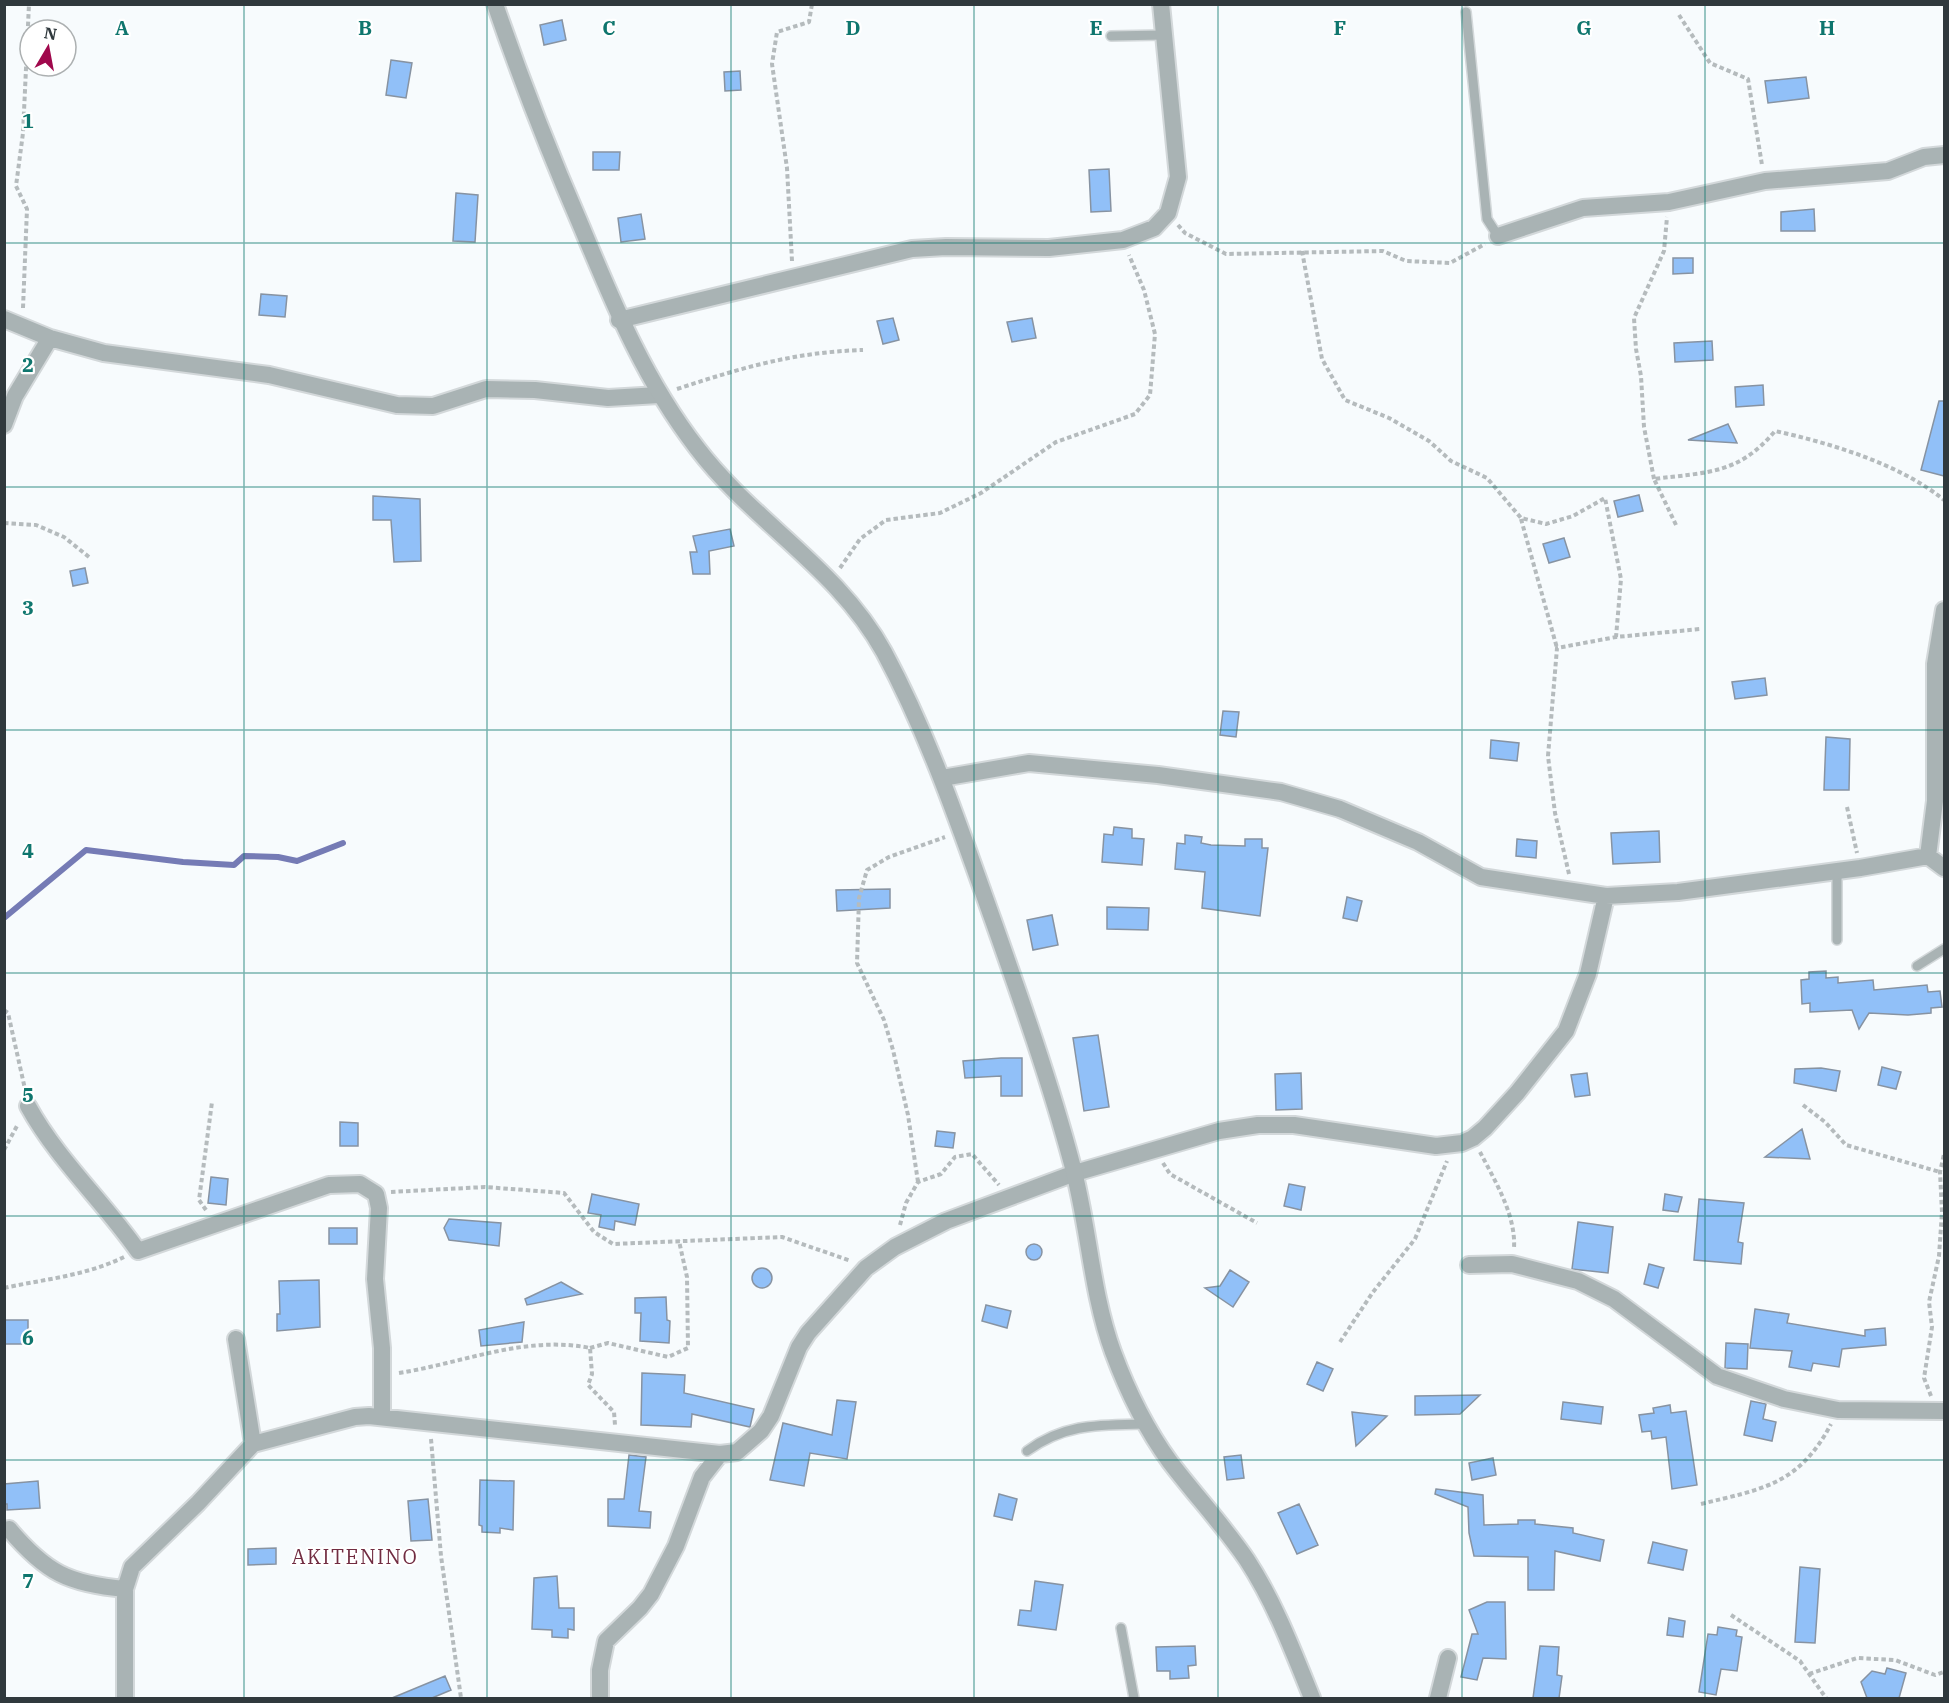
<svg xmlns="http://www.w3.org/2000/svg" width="1949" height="1703" font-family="'IBM Plex Serif',serif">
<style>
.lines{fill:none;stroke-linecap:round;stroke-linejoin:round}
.stream{stroke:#757bb5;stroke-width:6}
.building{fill:#91c0f8;stroke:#8793a2;stroke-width:1.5}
.service-casing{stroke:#d3d8da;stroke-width:12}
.minor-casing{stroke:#d3d8da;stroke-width:20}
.tertiary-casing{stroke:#d3d8da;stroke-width:20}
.path{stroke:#b5bbbd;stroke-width:4;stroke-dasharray:4.5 3;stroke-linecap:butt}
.service{stroke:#a9b3b4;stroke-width:9}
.minor{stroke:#a9b3b4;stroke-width:16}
.tertiary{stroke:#a9b3b4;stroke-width:16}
.grid{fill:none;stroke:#0f766e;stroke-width:1.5;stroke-opacity:0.55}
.labels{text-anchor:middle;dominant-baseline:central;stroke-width:4.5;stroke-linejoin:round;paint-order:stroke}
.quarter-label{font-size:20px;letter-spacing:1.5px;fill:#712c41;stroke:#fff}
.grid-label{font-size:20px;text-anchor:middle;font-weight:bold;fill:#0f766e;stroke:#fff;stroke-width:4.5;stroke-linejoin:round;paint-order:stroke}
</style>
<rect width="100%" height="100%" fill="#f7fbfd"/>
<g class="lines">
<path class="stream" d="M 4,918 L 86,850 L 183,862 L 234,865 L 244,856 L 278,857 L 297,861 L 343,843"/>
</g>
<path class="building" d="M 562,20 L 566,40 L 544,45 L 540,25 Z
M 391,60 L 412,63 L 406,98 L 386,95 Z
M 740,71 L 741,90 L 725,91 L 724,72 Z
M 1806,77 L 1809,98 L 1768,103 L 1765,81 Z
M 593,152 L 620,152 L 619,170 L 593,170 Z
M 1109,169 L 1111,211 L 1091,212 L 1089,170 Z
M 456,193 L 478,195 L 475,242 L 453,241 Z
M 1814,209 L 1815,231 L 1781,231 L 1781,212 Z
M 641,214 L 645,239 L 621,242 L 618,218 Z
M 1673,258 L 1693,258 L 1693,273 L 1673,274 Z
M 261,294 L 287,296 L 285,317 L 259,315 Z
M 893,318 L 899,340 L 883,344 L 877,321 Z
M 1032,318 L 1036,338 L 1012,342 L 1007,322 Z
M 1712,341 L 1713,360 L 1675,362 L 1674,343 Z
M 1763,385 L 1764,405 L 1736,407 L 1735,387 Z
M 1939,401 L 1944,401 L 1944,476 L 1921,470 Z
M 1728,424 L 1737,443 L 1688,440 Z
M 1639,495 L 1643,511 L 1618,517 L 1614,501 Z
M 373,496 L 420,499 L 421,561 L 394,562 L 391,520 L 373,520 Z
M 730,529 L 734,546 L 709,551 L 710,574 L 693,574 L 690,552 L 697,552 L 693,536 Z
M 1564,538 L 1570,557 L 1549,563 L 1543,544 Z
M 85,568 L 88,583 L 73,586 L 70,571 Z
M 1765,678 L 1767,695 L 1735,699 L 1732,682 Z
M 1223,711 L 1239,712 L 1236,737 L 1220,735 Z
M 1826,737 L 1850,739 L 1849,790 L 1824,790 Z
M 1491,740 L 1519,743 L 1517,761 L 1490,758 Z
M 1114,827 L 1132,829 L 1132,838 L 1144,839 L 1142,865 L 1102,862 L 1104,834 L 1113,835 Z
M 1659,831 L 1660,862 L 1613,864 L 1611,833 Z
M 1185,835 L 1202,837 L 1201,843 L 1211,845 L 1245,846 L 1245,839 L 1262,839 L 1262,848 L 1268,848 L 1260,916 L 1202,908 L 1205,872 L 1175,869 L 1177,843 L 1185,844 Z
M 1517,839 L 1537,841 L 1536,858 L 1516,856 Z
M 890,889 L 890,908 L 837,911 L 836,890 Z
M 1347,897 L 1362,901 L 1357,921 L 1343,918 Z
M 1107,907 L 1149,908 L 1148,930 L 1107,929 Z
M 1052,915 L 1058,945 L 1033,950 L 1027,920 Z
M 1826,971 L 1826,978 L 1838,977 L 1838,983 L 1873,980 L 1874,990 L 1927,985 L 1928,992 L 1940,991 L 1942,1007 L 1931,1008 L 1931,1013 L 1908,1015 L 1869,1013 L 1859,1029 L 1852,1010 L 1810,1012 L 1810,1003 L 1802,1004 L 1801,980 L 1809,979 L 1809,972 Z
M 1098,1035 L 1109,1107 L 1084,1111 L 1073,1038 Z
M 1001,1058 L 1022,1058 L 1022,1096 L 1001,1096 L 1001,1076 L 965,1078 L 963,1061 Z
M 1882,1067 L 1901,1072 L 1896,1089 L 1878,1085 Z
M 1821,1068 L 1840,1071 L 1836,1091 L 1794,1083 L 1795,1069 Z
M 1301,1073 L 1302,1109 L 1276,1110 L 1275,1074 Z
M 1587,1073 L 1590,1095 L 1575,1097 L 1571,1075 Z
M 340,1122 L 358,1123 L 358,1146 L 340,1146 Z
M 1802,1129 L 1810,1159 L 1765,1157 Z
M 937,1131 L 955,1133 L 953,1148 L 935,1146 Z
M 211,1177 L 228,1179 L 226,1205 L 208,1203 Z
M 1289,1184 L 1305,1187 L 1301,1210 L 1284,1206 Z
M 592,1194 L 639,1204 L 635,1225 L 615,1221 L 614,1230 L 599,1227 L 601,1215 L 588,1213 Z
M 1665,1194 L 1682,1197 L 1678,1212 L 1663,1210 Z
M 1699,1199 L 1744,1203 L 1738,1242 L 1743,1243 L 1741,1264 L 1694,1260 Z
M 449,1219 L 501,1223 L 499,1246 L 449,1240 L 444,1228 Z
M 1578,1222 L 1613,1227 L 1608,1273 L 1572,1269 Z
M 329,1228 L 357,1228 L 357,1244 L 329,1244 Z
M1026 1252a8 8 0 1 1 16 0a8 8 0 1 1-16 0Z
M 1649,1264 L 1664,1268 L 1658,1288 L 1644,1284 Z
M752 1278a10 10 0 1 1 20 0a10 10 0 1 1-20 0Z
M 1230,1270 L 1249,1282 L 1233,1307 L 1205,1288 L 1220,1286 Z
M 319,1280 L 320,1327 L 277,1331 L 277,1314 L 280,1314 L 279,1281 Z
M 561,1282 L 582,1294 L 527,1305 L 525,1299 Z
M 666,1297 L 667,1320 L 670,1321 L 669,1343 L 640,1341 L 641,1313 L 635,1313 L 635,1298 Z
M 986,1305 L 1011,1311 L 1007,1328 L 982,1321 Z
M 1755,1309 L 1789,1314 L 1787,1323 L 1865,1336 L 1865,1330 L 1885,1328 L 1886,1345 L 1842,1349 L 1839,1367 L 1813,1363 L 1811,1371 L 1789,1367 L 1792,1351 L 1750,1348 Z
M 4,1320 L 28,1320 L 28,1344 L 4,1344 Z
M 524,1322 L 522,1342 L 481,1346 L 479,1330 Z
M 1726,1343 L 1748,1344 L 1747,1369 L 1725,1368 Z
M 1317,1362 L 1333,1369 L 1323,1391 L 1307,1384 Z
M 642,1373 L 685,1375 L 684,1393 L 754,1409 L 750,1427 L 692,1414 L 691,1427 L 641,1425 Z
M 1480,1395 L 1460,1414 L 1415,1415 L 1415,1396 Z
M 837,1400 L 856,1402 L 847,1459 L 810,1453 L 804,1486 L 770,1480 L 783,1423 L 832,1435 Z
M 1751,1401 L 1766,1404 L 1763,1419 L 1776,1422 L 1772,1441 L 1744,1435 Z
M 1563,1402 L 1603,1407 L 1601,1424 L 1561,1419 Z
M 1670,1405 L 1671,1413 L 1686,1411 L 1697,1485 L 1672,1489 L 1666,1437 L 1652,1439 L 1651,1431 L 1642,1432 L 1639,1415 L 1654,1413 L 1653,1408 Z
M 1352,1412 L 1387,1416 L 1356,1446 Z
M 629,1455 L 646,1457 L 639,1511 L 651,1512 L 650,1528 L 608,1526 L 608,1499 L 624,1499 Z
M 1241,1455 L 1244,1478 L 1227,1480 L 1224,1457 Z
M 1493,1458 L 1496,1475 L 1472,1480 L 1469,1463 Z
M 480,1480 L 514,1481 L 513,1530 L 500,1528 L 500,1533 L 482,1532 L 482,1526 L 479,1525 Z
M 38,1481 L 40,1508 L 7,1510 L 7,1504 L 4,1504 L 4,1484 Z
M 1436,1489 L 1483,1495 L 1484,1525 L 1518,1524 L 1518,1520 L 1535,1520 L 1535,1524 L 1573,1528 L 1573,1533 L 1604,1540 L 1600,1561 L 1555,1551 L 1554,1590 L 1528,1590 L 1528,1557 L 1474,1556 L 1469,1533 L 1468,1507 L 1435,1494 Z
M 999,1494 L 1017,1499 L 1012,1520 L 994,1516 Z
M 428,1499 L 432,1540 L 411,1541 L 408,1501 Z
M 1299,1504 L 1318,1545 L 1297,1554 L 1278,1513 Z
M 1653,1542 L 1687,1550 L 1683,1570 L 1648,1563 Z
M 276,1548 L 276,1564 L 248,1565 L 248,1549 Z
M 1800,1567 L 1820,1569 L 1815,1643 L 1795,1642 Z
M 557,1576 L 559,1608 L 574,1608 L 574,1630 L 568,1629 L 568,1638 L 552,1637 L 552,1630 L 532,1629 L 534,1578 Z
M 1035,1581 L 1063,1585 L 1056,1630 L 1018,1625 L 1020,1610 L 1031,1611 Z
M 1487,1602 L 1505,1602 L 1506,1659 L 1483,1658 L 1477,1680 L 1461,1677 L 1472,1634 L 1478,1634 L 1469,1610 Z
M 1669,1618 L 1685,1621 L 1683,1637 L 1667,1635 Z
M 1718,1627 L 1737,1630 L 1736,1636 L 1742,1637 L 1737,1671 L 1721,1669 L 1716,1695 L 1699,1692 L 1708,1634 L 1717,1635 Z
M 1195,1646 L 1196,1665 L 1188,1666 L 1189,1678 L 1170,1679 L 1170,1671 L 1157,1671 L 1156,1647 Z
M 1540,1646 L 1559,1647 L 1557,1675 L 1562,1676 L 1559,1698 L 1533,1698 Z
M 1887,1668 L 1906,1673 L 1899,1698 L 1867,1698 L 1861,1682 L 1872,1671 L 1885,1674 Z
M 445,1676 L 451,1690 L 432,1698 L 392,1698 Z"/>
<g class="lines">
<g class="service-casing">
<path id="service" d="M 1466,12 L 1487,219 L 1498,236
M 1111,36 L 1163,35
M 1837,871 L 1837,940
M 1917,966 L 1944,949
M 1027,1451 C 1065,1423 1100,1425 1146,1424
M 1121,1628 L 1134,1698"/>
</g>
<g class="minor-casing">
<path id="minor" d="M 1498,236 L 1583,208 L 1669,202 L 1765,181 L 1888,171 L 1924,157 L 1944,155
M 4,319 L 50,338 L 104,353 L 269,375 L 397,405 L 433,406 L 486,389 L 535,390 L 608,398 L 659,395
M 619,320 L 912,249 L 946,247 L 1049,248 L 1123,240 L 1154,228 L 1168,213 L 1178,177 L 1161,4
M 4,425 L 15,396 L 50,338
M 942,778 L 1029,763 L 1158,775 L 1281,792 L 1340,809 L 1418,842 L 1481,877 L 1606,896 L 1678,892 L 1860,868 L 1928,856 L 1944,868
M 1928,856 L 1935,801 L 1935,664 L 1944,610
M 28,1106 C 57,1159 103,1201 138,1251 L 329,1185 L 360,1184 L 376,1194 L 379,1208 L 375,1279 L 382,1348 L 382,1417
M 1469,1265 L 1512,1264 L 1578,1281 L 1614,1299 L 1717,1376 L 1784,1399 L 1838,1410 L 1944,1411
M 236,1339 L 253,1444
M 9,1529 C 46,1573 69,1584 125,1589
M 125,1698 L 125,1589 L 132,1567 L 198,1503 L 253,1444 L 355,1417 L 369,1416 L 720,1454
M 600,1698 L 600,1670 L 606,1641 L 640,1608 L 651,1594 L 676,1546 L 702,1477 L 720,1454 L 737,1452 L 761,1431 L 771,1416 L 799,1347 L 808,1333 L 866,1268 L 895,1247 L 946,1221 L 1075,1173 L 1219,1131 L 1258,1125 L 1294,1125 L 1436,1146 L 1462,1143 L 1473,1138 L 1485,1128 L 1517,1093 L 1566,1031 L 1588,974 L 1606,896
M 1438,1698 L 1448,1658"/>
</g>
<g class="tertiary-casing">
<path id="tertiary" d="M 495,4 C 521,80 550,154 582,228 C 614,305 645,381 697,448 C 753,522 838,568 884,652 C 928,734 958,822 989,909 C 1019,994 1049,1078 1072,1164 C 1089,1226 1091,1292 1113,1352 C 1127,1390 1146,1429 1170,1462 C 1195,1495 1224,1526 1247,1560 C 1275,1603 1293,1651 1312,1698"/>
</g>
<path class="path" d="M 1679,15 L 1710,63 L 1748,79 L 1762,165
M 1178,225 L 1185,233 L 1226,254 L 1383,251 L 1406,261 L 1450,263 L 1485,244
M 1302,251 L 1322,359 L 1345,400 L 1389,418 L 1429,441 L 1451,461 L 1487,478 L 1521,518 L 1546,524 L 1573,516 L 1605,498 L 1621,579 L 1616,637
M 792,261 L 787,168 L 772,64 L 777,32 L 809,22 L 812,4
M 23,308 L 27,209 L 16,186 L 23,133 L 29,4
M 677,389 C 741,368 794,352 863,350
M 1654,479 L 1644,427 L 1641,376 L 1636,349 L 1634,318 L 1664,251 L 1667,217
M 1521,519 L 1557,648
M 4,523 L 36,525 L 64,537 L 89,557
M 1676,525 L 1654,479 C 1707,472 1738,475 1775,431 C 1830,443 1900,464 1944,500
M 840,568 L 860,539 L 886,520 L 940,513 L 981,493 L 1056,442 L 1135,414 L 1150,395 L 1155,334 L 1144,290 L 1129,255
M 1847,807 L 1857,853
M 1569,874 L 1555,813 L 1548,756 L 1557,648 L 1616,637 L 1700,629
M 4,1010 L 8,1013 L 25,1089
M 1803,1105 L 1825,1122 L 1846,1145 L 1940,1172
M 4,1150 L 18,1124
M 1480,1152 C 1495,1181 1516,1215 1514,1248
M 1163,1163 L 1170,1174 L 1257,1223
M 918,1182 L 908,1115 L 893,1050 L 884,1020 L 857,963 L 859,898 L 867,870 L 889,857 L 945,837
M 391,1192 L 485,1187 L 564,1193 L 594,1232 L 613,1244 L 782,1237 L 851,1261
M 206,1210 L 199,1200 L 212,1102
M 900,1225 L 906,1203 L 918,1182 L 941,1174 L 955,1157 L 972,1154 L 999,1185
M 4,1288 C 45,1279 85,1276 124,1257
M 1340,1342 L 1373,1292 L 1415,1239 L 1447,1161
M 590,1348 L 608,1343 L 668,1357 L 688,1348 L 687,1277 L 679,1241
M 399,1373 C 463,1363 525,1335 590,1348 L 592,1374 L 588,1385 L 614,1412 L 615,1425
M 1931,1396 L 1924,1378 L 1932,1327 L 1929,1302 L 1939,1256 L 1942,1212 L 1940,1172 L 1944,1154
M 431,1439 L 441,1556 L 461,1698
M 1701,1504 C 1762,1489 1799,1485 1831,1424
M 1731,1615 L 1800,1661 L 1826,1698
M 1809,1674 L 1857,1658 L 1895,1660 L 1935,1675 L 1944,1672"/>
<use href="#service" class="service"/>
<use href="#minor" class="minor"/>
<use href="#tertiary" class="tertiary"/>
</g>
<path class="grid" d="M 244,4 L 244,1698M 487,4 L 487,1698M 731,4 L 731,1698M 974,4 L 974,1698M 1218,4 L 1218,1698M 1462,4 L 1462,1698M 1705,4 L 1705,1698M 4,243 L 1944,243M 4,487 L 1944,487M 4,730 L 1944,730M 4,973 L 1944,973M 4,1216 L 1944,1216M 4,1460 L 1944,1460"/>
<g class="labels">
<g class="quarter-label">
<text x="355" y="1556">AKITENINO</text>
</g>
</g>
<g class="grid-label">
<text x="122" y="35">A</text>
<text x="365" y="35">B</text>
<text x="609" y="35">C</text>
<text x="853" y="35">D</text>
<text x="1096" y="35">E</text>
<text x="1340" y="35">F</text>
<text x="1584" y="35">G</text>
<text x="1827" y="35">H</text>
<text x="28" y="128">1</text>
<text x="28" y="372">2</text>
<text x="28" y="615">3</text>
<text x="28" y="858">4</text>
<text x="28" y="1102">5</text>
<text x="28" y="1345">6</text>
<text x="28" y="1588">7</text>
</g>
<rect width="1949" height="1703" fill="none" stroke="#30393d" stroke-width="12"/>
<g transform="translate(48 48) rotate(10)"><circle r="28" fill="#ffffff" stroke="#acb0b1" stroke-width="1.5"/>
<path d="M0-4.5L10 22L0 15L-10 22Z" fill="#a0084c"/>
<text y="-9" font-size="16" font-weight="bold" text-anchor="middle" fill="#30393d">N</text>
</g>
</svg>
